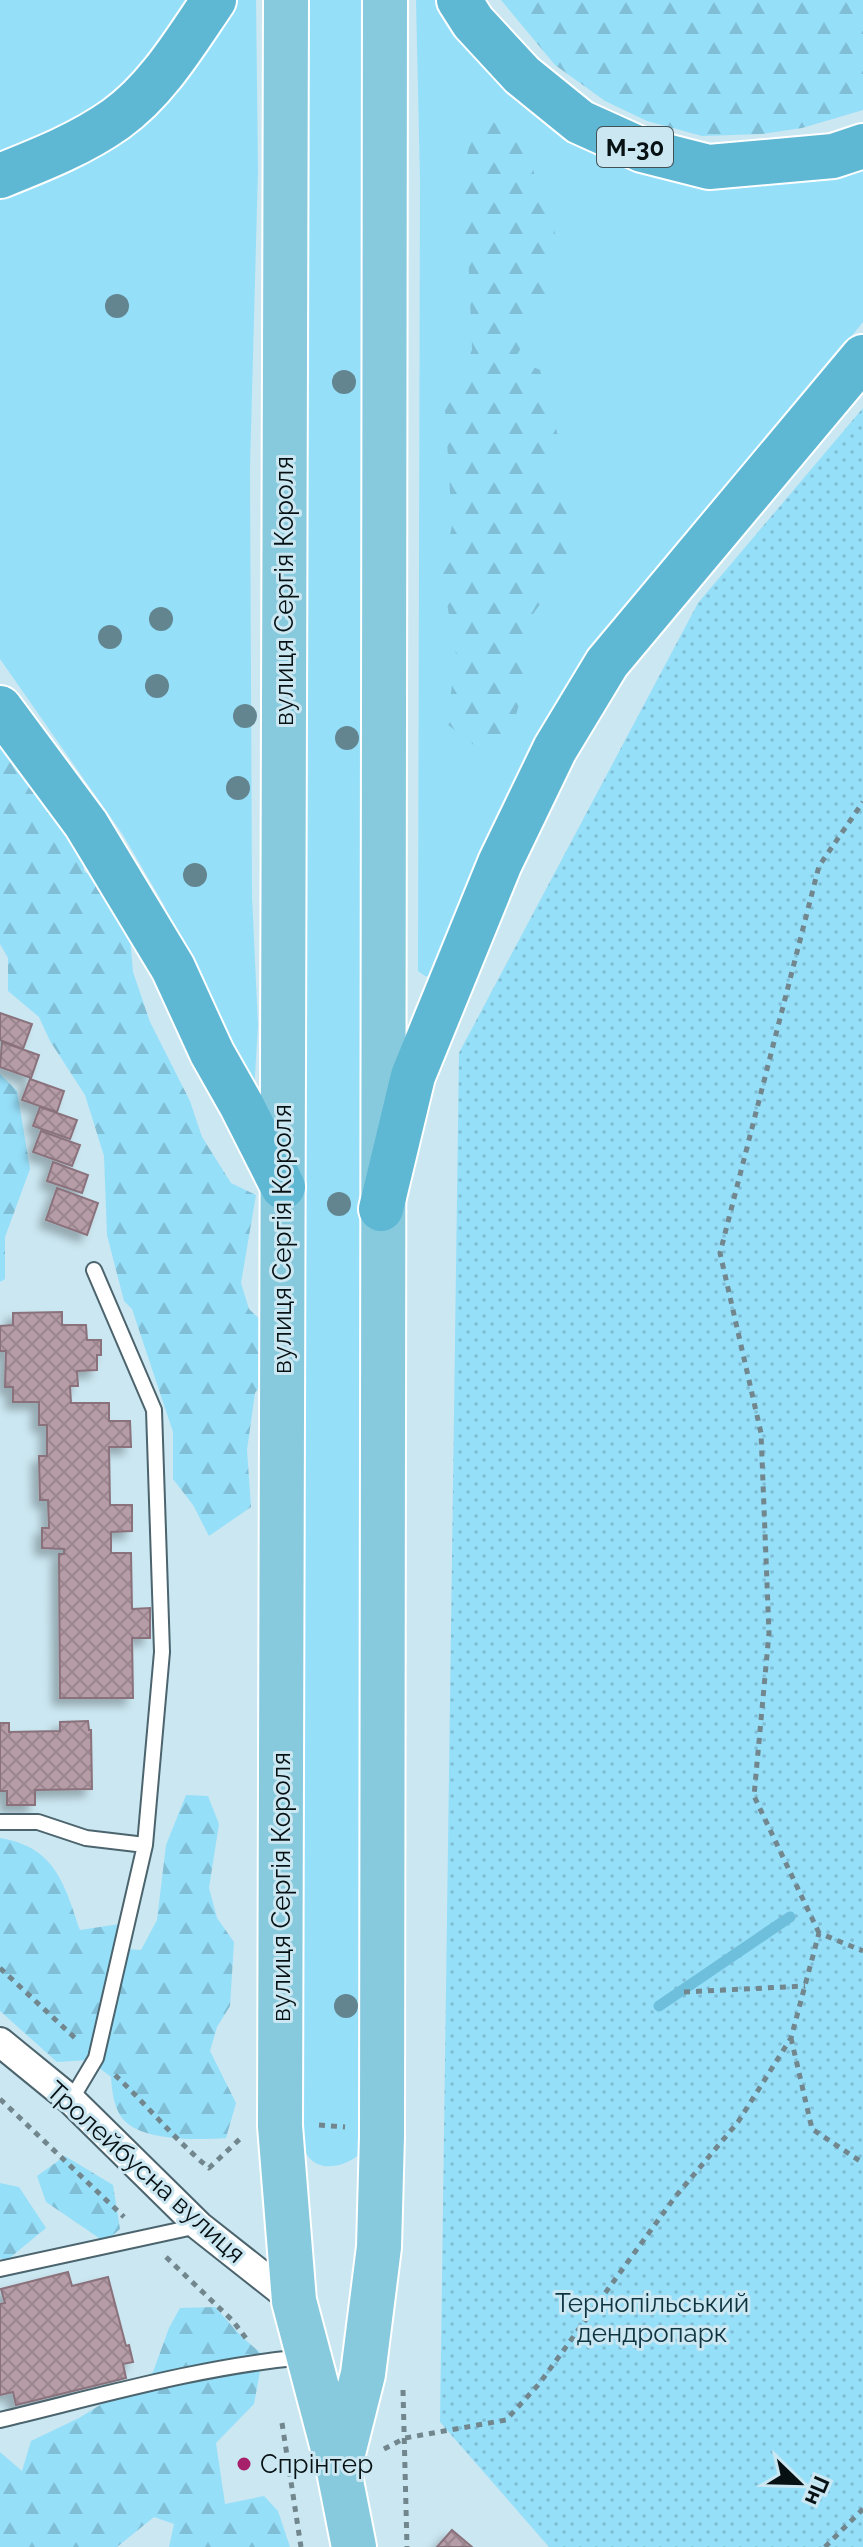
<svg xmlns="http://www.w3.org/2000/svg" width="863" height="2547" font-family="Raleway,sans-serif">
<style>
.grass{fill:#96dff9}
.forest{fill:url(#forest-firs)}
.park{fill:url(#park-dots)}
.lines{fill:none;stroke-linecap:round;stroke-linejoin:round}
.stream{stroke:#6ebfdb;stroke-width:11}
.building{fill:url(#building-cross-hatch);stroke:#8a727c;stroke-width:2;filter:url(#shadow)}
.service-casing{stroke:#4c646d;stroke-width:18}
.minor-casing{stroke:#4c646d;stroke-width:32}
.primary-casing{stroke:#fff;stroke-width:48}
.trunk-casing{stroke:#fff;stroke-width:48}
.path{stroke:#72868d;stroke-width:5;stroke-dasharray:6 6;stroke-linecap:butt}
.service{stroke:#fff;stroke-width:14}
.minor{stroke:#fff;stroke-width:28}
.primary{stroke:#87cade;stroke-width:44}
.trunk{stroke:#5fb8d3;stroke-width:44}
.tree{fill:#638590}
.poi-dot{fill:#a6206a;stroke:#cbe7f1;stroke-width:3}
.labels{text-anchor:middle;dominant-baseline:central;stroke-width:6;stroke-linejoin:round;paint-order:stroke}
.shield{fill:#cbe7f1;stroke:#425156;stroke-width:2}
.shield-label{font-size:24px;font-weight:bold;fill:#071114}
.street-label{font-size:26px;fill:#071114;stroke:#cbe7f1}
.park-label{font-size:26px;fill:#0e3441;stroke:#cbe7f1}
.poi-label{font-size:26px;fill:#071114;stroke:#cbe7f1;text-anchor:start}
</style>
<defs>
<pattern id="forest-firs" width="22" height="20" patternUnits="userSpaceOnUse" patternTransform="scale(2)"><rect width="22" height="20" fill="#96dff9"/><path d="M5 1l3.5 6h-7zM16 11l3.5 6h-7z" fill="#80bed5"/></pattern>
<pattern id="park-dots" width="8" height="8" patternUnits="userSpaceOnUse" patternTransform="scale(2)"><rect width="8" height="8" fill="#96dff9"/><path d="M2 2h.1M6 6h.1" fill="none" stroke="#80bed5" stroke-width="1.8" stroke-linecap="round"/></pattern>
<pattern id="building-cross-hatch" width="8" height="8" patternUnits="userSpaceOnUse" patternTransform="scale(2)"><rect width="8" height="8" fill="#b59ca6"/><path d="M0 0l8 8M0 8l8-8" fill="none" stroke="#9a858e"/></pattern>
<filter id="shadow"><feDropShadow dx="-7" dy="7" stdDeviation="4" flood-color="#0004"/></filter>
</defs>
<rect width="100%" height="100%" fill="#cbe7f1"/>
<path class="grass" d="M 0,0 L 189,0 C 159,44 126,89 83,121 C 58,138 27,150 0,164 Z
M 234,0 L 256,0 L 258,170 L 250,467 L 252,897 L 258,1025 L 253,1109 L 201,1003 L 164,905 L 123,835 L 0,659 L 0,198 L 75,168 L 117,140 Z
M 305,0 L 366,0 L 360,2154 C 337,2173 304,2172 302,2137 Z
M 416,0 L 446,0 L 632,158 L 863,148 L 863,322 L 704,518 L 434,977 L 425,976 L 418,971 L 418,947 L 420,180 Z"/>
<path class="forest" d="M 501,0 L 863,0 L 863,110 L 802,128 L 762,134 L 702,136 L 647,121 L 605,101 L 555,65 Z
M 478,117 L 489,119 L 528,142 L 534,173 L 555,226 L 554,262 L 539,319 L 515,358 L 540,370 L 558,436 L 547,480 L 568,514 L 573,559 L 525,625 L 530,669 L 511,731 L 474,745 L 447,724 L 456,654 L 442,576 L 452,525 L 445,409 L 472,350 L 468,248 L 455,195 Z
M 0,741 L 80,825 L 84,871 L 127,904 L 133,972 L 150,1022 L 190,1101 L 202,1137 L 231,1183 L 256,1195 L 241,1283 L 249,1309 L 270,1329 L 267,1377 L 255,1393 L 247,1450 L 251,1507 L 209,1536 L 193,1505 L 173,1479 L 173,1432 L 132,1309 L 124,1301 L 107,1235 L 104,1156 L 85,1095 L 50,1041 L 39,1017 L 8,991 L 8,958 L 0,944 Z
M 0,1074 L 17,1091 L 30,1169 L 5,1237 L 5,1279 L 0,1282 Z
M 186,1795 L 208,1796 L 219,1824 L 209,1888 L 217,1918 L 234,1942 L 230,2006 L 217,2027 L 210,2051 L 236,2103 L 226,2138 C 200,2140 148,2141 127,2123 C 114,2112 112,2092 111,2077 L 89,2060 L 57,2062 L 0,2011 L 0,1838 C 55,1847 64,1883 80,1930 L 126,1923 L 126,1949 L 141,1950 L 157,1920 L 166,1845 Z
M 65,2156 L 113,2185 L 120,2229 L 105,2242 L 46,2202 L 37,2176 Z
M 0,2183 L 19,2187 L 46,2228 L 6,2261 L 0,2258 Z
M 215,2307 L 241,2336 L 263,2355 L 254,2404 L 216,2443 L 225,2504 L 264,2496 L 278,2511 L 290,2547 L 169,2547 L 174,2524 L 154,2517 L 117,2547 L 0,2547 L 0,2452 L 22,2471 L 31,2441 L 79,2418 L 153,2372 L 169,2328 L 180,2308 Z"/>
<path class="park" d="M 863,408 L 863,2547 L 549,2547 L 440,2422 L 459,1053 L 698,603 Z"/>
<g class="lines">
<path class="stream" d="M 659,2006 L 790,1917"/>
</g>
<path class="building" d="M 0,1013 L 32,1024 L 23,1049 L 0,1040 Z
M 2,1042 L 39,1055 L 31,1078 L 0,1067 Z
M 30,1079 L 64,1091 L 57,1112 L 22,1100 Z
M 40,1107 L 77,1120 L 70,1139 L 33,1126 Z
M 41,1131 L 80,1145 L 72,1166 L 33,1152 Z
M 53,1162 L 88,1175 L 82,1193 L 47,1181 Z
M 57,1188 L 98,1203 L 87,1235 L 46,1220 Z
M 62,1312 L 62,1325 L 86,1325 L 87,1340 L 101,1340 L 101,1355 L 97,1355 L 97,1370 L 77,1371 L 78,1386 L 70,1386 L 71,1403 L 109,1403 L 109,1421 L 130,1421 L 131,1447 L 109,1447 L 110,1505 L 132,1505 L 132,1531 L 111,1532 L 111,1553 L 131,1553 L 132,1609 L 150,1608 L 150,1638 L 132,1638 L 133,1698 L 60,1698 L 59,1554 L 64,1554 L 64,1549 L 42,1548 L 42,1528 L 49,1528 L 48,1500 L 40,1500 L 39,1456 L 47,1456 L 47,1425 L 39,1425 L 39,1402 L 13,1402 L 13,1387 L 5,1387 L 6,1351 L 0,1351 L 0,1326 L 13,1325 L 13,1313 Z
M 88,1721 L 89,1730 L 91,1730 L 92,1789 L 35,1790 L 35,1805 L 7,1805 L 7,1791 L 0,1791 L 0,1723 L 9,1723 L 9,1732 L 60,1731 L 60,1722 Z
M 68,2272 L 72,2286 L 108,2277 L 126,2346 L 129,2345 L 133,2362 L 123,2364 L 126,2378 L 16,2405 L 13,2392 L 0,2395 L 0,2304 L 5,2303 L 1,2289 Z
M 452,2530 L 472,2547 L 437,2547 Z"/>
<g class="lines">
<g class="service-casing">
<path id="service" d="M 0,1822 L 38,1822 L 86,1838 L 145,1845
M 71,2100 L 96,2058 L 145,1845 L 162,1652 L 154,1410 L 94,1270
M 0,2269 L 198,2226
M 0,2420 C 100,2396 202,2366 305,2357"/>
</g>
<g class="minor-casing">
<path id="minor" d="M 0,2042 L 71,2100 L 199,2226 L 294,2301"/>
</g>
<g class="primary-casing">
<path id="primary" d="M 286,0 L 280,2126 L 294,2301 L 339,2471 L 354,2547
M 340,2465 L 363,2374 L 379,2247 L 382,2136 L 385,0"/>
</g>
<g class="trunk-casing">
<path id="trunk" d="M 459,0 L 473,22 L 522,75 L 580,122 L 642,150 L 709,167 L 833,156 L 863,146
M 0,176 C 40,160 81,144 116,119 C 157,90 186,41 214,0
M 0,708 L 86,824 L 173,968 L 212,1053 L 242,1106 L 283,1187
M 381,1209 L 413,1076 L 500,863 L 555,749 L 607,663 L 863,357"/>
</g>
<path class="path" d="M 819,1933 L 754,1796 L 769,1633 L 761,1433 L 720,1253 L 819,866 L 863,802
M 0,1968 L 75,2038
M 684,1992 L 805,1986
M 791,2038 L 812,2129 L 863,2163
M 115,2075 C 147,2105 175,2140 209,2168 L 242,2137
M 0,2099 L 124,2217
M 319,2125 L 345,2127
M 166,2257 L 233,2321 L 248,2341
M 403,2390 L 407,2547
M 282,2423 L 301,2547
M 384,2449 L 405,2438 L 506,2420 L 539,2384 L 675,2197 L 738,2122 L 791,2038 L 819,1933 L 863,1951
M 825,2547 L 863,2509"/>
<use href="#service" class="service"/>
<use href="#minor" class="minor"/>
<use href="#primary" class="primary"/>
<use href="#trunk" class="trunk"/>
</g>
<g class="tree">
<circle cx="117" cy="306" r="12"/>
<circle cx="344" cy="382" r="12"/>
<circle cx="161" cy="619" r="12"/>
<circle cx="110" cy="637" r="12"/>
<circle cx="157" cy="686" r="12"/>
<circle cx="245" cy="716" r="12"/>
<circle cx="347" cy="738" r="12"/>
<circle cx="238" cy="788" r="12"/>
<circle cx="195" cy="875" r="12"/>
<circle cx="339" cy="1204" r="12"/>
<circle cx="346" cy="2006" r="12"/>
</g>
<circle class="poi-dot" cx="244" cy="2464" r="8"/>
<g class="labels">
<rect class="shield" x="597" y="127" width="76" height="40" rx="6"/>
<g class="shield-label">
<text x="635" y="147">М-30</text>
</g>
<g class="street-label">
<text transform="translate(284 591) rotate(-90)">вулиця Сергія Короля</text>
<text transform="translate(282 1239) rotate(-90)">вулиця Сергія Короля</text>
<text transform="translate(281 1887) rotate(-90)">вулиця Сергія Короля</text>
<text transform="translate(146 2172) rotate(42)">Тролейбусна вулиця</text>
</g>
<g class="park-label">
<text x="652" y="2303">Тернопільський<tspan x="652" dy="30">дендропарк</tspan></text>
</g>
<g class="poi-label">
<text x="260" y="2464">Спрінтер</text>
</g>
</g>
<g transform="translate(799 2483) rotate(113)" stroke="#cbe7f1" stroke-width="6" paint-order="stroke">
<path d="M0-6L14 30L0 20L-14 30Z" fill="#071114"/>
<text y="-12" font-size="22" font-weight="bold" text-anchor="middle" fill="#071114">Пн</text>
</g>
</svg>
